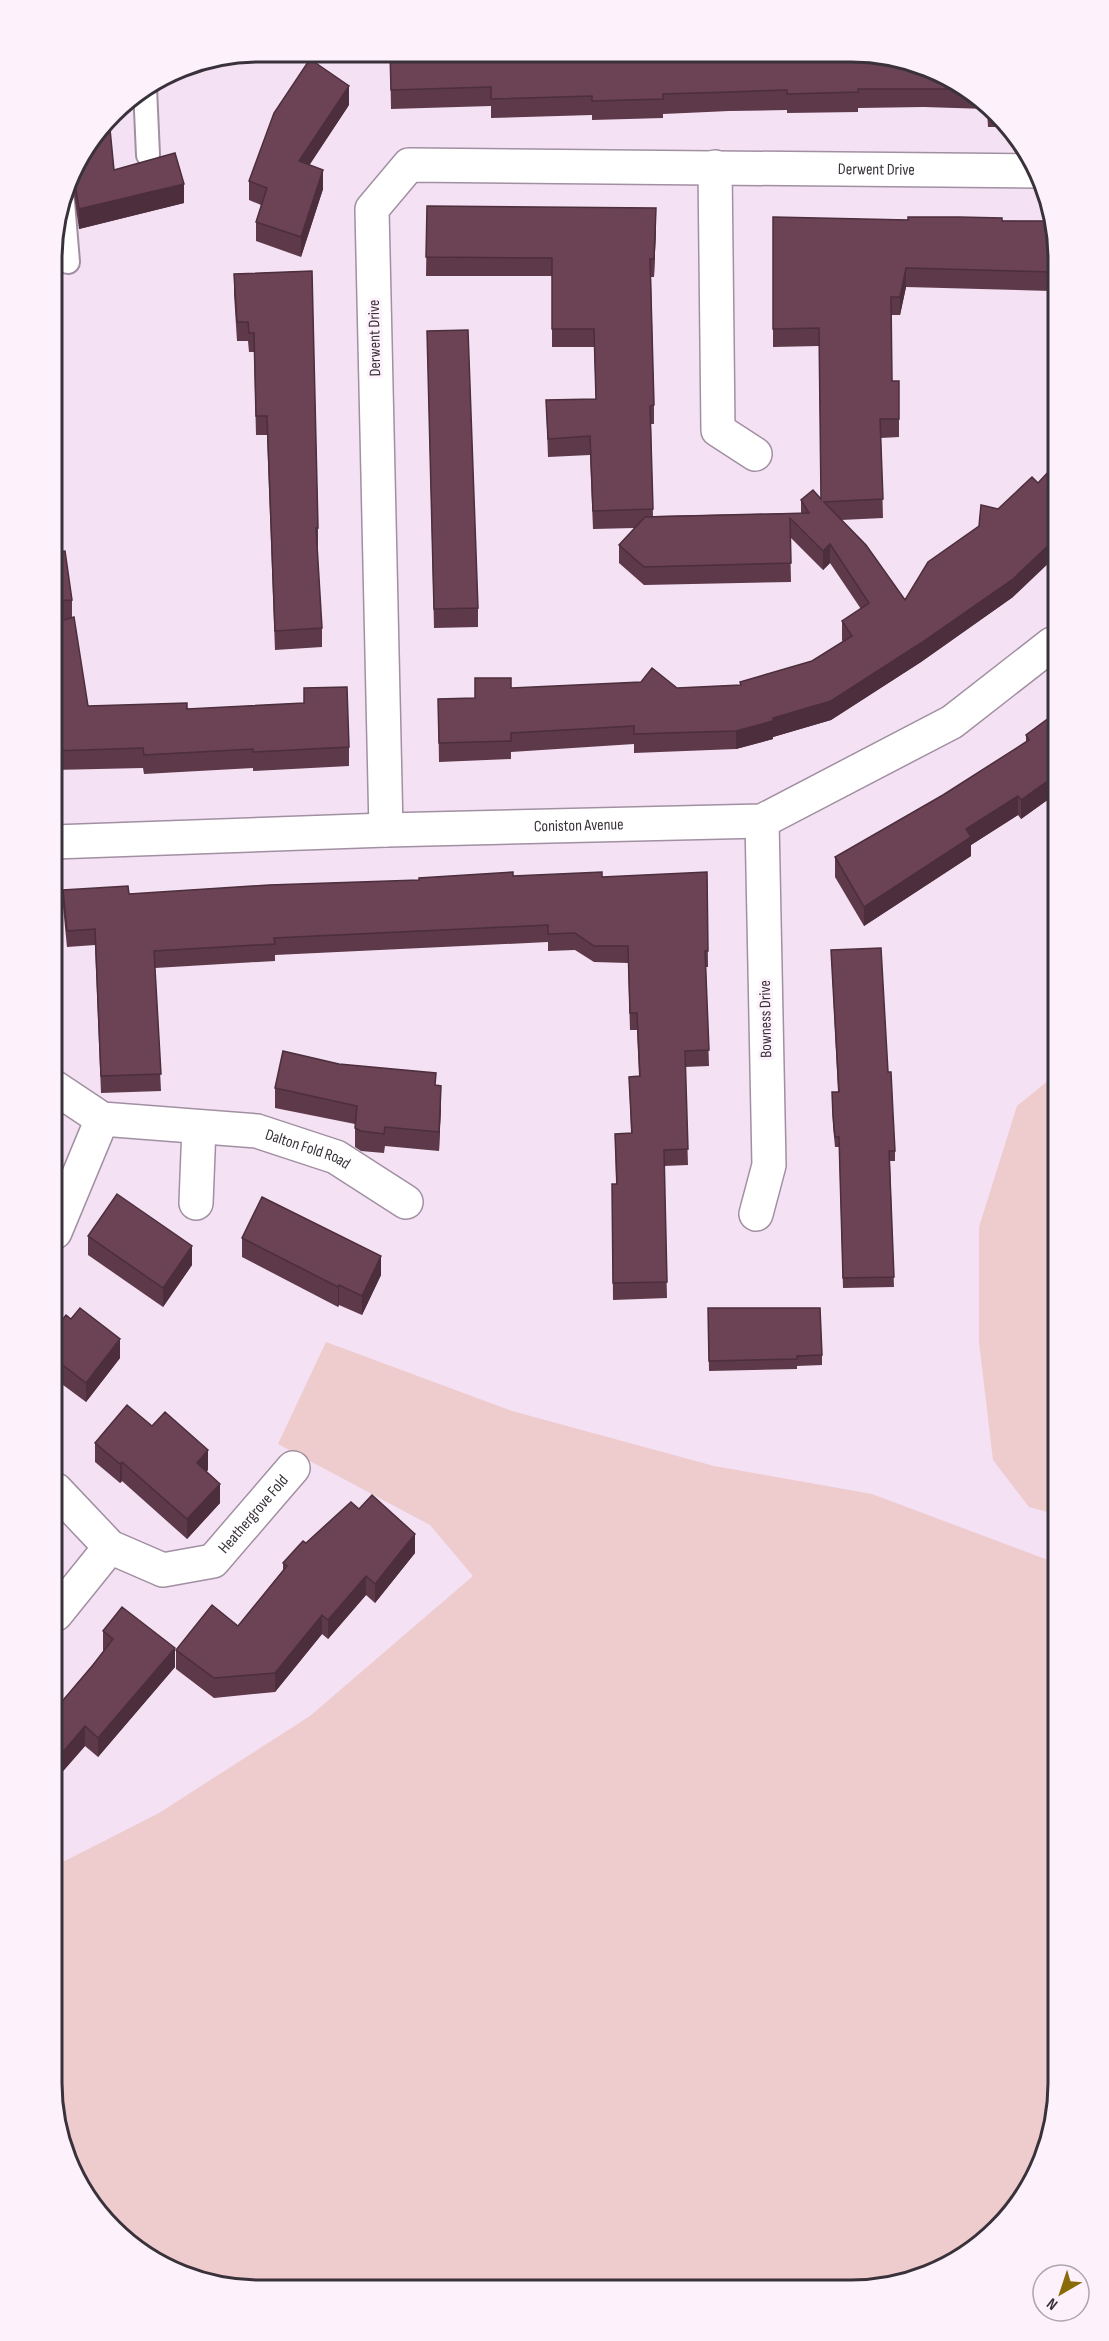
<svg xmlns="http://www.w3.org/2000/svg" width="1109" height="2341" font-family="'Sofia Sans Condensed',sans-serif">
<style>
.green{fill:#eecbcd}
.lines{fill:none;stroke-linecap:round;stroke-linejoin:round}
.service-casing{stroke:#a190a1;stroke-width:26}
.minor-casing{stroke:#a190a1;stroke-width:36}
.service{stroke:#fff;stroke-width:22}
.minor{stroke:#fff;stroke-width:33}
.wall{fill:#5d3949}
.shaded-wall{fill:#4c2e3c}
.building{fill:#6c4255;stroke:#4c2e3c;stroke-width:1.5}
.labels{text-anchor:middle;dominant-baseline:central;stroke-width:6;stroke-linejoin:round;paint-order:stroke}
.street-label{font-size:16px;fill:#3a323a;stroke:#fdf1fc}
.rim{fill:none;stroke:#3a323a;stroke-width:3}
</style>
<rect width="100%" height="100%" fill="#f4e1f4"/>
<path class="green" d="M 1054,1076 L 1055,1514 L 1029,1507 L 993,1460 L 979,1342 L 979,1227 L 1017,1106 Z
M 326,1342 L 512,1411 L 714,1466 L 872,1494 L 1056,1563 L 1058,2096 L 1042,2161 L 1007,2219 L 965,2255 L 904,2283 L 219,2286 L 122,2238 L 79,2186 L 58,2136 L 57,1865 L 159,1813 L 310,1716 L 473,1576 L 430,1525 L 278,1444 Z"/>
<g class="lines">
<g class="service-casing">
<path id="service" d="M 145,88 L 148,155
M 63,202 L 68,262"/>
</g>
<g class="minor-casing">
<g id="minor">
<path d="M 715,167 L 718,430 L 755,454"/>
<path id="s1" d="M 386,830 L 372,209 L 409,165 L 1037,171"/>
<path id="s2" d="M 54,842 L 386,830 L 762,821 L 952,722 L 1052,644"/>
<path id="s3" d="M 54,1087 L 102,1119 L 257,1131 L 336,1157 L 406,1202"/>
<path d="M 196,1203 L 199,1127"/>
<path d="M 756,1214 L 769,1165 L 762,821"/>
<path d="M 55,1232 L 102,1119"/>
<path id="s4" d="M 56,1490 L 110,1547 L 163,1570 L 213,1561 L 293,1468"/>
<path d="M 56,1614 L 110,1547"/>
</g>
</g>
<use href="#service" class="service"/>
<use href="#minor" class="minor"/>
</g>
<path class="wall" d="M 390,52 L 562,54 L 890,55 L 987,103 L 1007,127 L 988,127 L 987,109 L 924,107 L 858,108 L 858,112 L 787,113 L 787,110 L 729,111 L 663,114 L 663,118 L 592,120 L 592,115 L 491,118 L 491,106 L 391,109 Z
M 349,105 L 309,165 L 323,189 L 301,257 L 256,241 L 256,222 L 261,205 L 249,200 L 249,181 Z
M 72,167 L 114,170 L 184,203 L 79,229 L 74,195 L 66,191 Z
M 427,206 L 656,227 L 654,277 L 651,277 L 654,405 L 654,424 L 651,424 L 653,516 L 801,513 L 801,500 L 821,499 L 819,346 L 773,347 L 773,217 L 908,220 L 1051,221 L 1051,291 L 906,287 L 900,315 L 891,315 L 892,381 L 899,381 L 899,437 L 881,438 L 883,518 L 841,520 L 905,600 L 1013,597 L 921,662 L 831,720 L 773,737 L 773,739 L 736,749 L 634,753 L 634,744 L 511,752 L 511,759 L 439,762 L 438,699 L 475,698 L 511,688 L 677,688 L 740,685 L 740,682 L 812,661 L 843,642 L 842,640 L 842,621 L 861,609 L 830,563 L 823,570 L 790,537 L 791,582 L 644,585 L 619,563 L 619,545 L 635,528 L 593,529 L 590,455 L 548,457 L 546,400 L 596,399 L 594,347 L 552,347 L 552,276 L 426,276 Z
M 312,271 L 318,528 L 318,547 L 317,547 L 322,628 L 322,647 L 275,650 L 267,435 L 256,435 L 254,352 L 249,352 L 248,341 L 237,341 L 234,294 L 234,274 Z
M 427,331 L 478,608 L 478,627 L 434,628 Z
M 52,369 L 55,403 L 55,422 L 52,422 Z
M 52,518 L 57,552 L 72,600 L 72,618 L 88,706 L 187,709 L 304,703 L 304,688 L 349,747 L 349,766 L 253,771 L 253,768 L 144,774 L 143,768 L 53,770 L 53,623 L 67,619 L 53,620 Z
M 1053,715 L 1053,796 L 1021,819 L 1018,815 L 971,845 L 971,856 L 864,926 L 835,877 L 835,857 L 943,795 L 1026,742 L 1026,735 Z
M 707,872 L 708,967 L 706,967 L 709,1066 L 685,1067 L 688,1165 L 664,1166 L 667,1298 L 613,1300 L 612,1184 L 616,1184 L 615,1134 L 631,1133 L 629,1077 L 639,1076 L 637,1030 L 630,1030 L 628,963 L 594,962 L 575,950 L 548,951 L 548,942 L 275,955 L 275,961 L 155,968 L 161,1091 L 101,1093 L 95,945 L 67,947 L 63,907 L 63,890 L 129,894 L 513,876 L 602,877 Z
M 831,950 L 888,1072 L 895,1151 L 895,1161 L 890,1161 L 894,1287 L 843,1288 L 839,1147 L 835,1147 L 833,1126 L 832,1092 L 838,1092 Z
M 436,1085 L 441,1105 L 439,1151 L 385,1146 L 384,1153 L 361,1151 L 355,1147 L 355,1124 L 275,1108 L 275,1088 Z
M 88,1236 L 192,1265 L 163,1307 L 88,1255 Z
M 242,1238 L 381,1275 L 362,1315 L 339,1305 L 338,1307 L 242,1257 Z
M 708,1308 L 822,1355 L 822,1365 L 797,1366 L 797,1369 L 709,1371 Z
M 71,1319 L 120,1358 L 86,1402 L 55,1379 L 55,1329 Z
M 152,1426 L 208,1470 L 206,1471 L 220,1503 L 187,1539 L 122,1481 L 120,1483 L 95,1462 L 95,1443 Z
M 359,1509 L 415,1553 L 375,1603 L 366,1595 L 328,1639 L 322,1634 L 275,1692 L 214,1698 L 176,1669 L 176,1650 L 238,1626 L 283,1570 L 283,1563 L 306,1543 Z
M 103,1631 L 175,1667 L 98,1757 L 85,1746 L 57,1778 L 57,1702 L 59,1705 L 104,1651 L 103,1650 Z"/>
<path class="shaded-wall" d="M 349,86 L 349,105 L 299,181 L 299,161 Z
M 323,170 L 323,189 L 301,257 L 301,237 Z
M 184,184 L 184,203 L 79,229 L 79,209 Z
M 656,208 L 656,227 L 654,277 L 654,259 Z
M 906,268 L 906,287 L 900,315 L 900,297 Z
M 1052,542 L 1052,560 L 1013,597 L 921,662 L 831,720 L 773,737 L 773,718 Z
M 830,544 L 830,563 L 823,570 L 823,551 Z
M 773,721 L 773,739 L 736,749 L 736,731 Z
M 1053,777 L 1053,796 L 1021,819 L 1021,800 Z
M 1018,796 L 1018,815 L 971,845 L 971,856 L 864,926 L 864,907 L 966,829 Z
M 441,1086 L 441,1105 L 439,1151 L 439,1132 Z
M 192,1246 L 192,1265 L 163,1307 L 163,1288 Z
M 381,1256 L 381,1275 L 362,1315 L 362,1296 Z
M 339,1285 L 339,1305 L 338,1307 L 338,1287 Z
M 120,1339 L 120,1358 L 86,1402 L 86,1383 Z
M 208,1450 L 208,1470 L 197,1482 L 197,1463 Z
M 122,1462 L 122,1481 L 120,1483 L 120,1464 Z
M 220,1484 L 220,1503 L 187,1539 L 187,1519 Z
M 415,1534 L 415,1553 L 375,1603 L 375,1584 Z
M 366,1576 L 366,1595 L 328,1639 L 328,1620 Z
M 322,1615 L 322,1634 L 275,1692 L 275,1673 Z
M 175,1648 L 175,1667 L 98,1757 L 98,1738 Z
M 85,1726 L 85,1746 L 57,1778 L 57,1759 Z"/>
<path class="building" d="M 390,52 L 462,52 L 462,53 L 562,53 L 562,54 L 626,53 L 890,55 L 959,89 L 858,89 L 858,92 L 787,94 L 787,90 L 729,92 L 663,94 L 663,99 L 592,101 L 592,96 L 491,99 L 491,87 L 391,90 Z
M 310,59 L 349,86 L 299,161 L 323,170 L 301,237 L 256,222 L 267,188 L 249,181 L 274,113 Z
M 109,119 L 114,170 L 175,153 L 184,184 L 79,209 L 74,176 L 70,174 L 72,167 Z
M 427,206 L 656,208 L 654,259 L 650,259 L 654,405 L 650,406 L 653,509 L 593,511 L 590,436 L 548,439 L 546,400 L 596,399 L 594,329 L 552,329 L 552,258 L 426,257 Z
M 773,217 L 908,220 L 908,217 L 959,217 L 1002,218 L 1002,221 L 1051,221 L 1051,272 L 906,268 L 900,297 L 891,297 L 892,381 L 899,381 L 899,419 L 880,419 L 883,499 L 824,502 L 866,545 L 905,600 L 928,562 L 979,526 L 981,505 L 998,509 L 1032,477 L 1038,483 L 1052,468 L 1052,542 L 1013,579 L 921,643 L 831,701 L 773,718 L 773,721 L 736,731 L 634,734 L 634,726 L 511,733 L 511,741 L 439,743 L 438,699 L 475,698 L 475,678 L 511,678 L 511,688 L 641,682 L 652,668 L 677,688 L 741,685 L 740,682 L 812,661 L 852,636 L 842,621 L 869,603 L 830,544 L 823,551 L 790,518 L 791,563 L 644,567 L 619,545 L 645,517 L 809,513 L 801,500 L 813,490 L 821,499 L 819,328 L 773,329 Z
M 312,271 L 318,528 L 316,528 L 322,628 L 275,631 L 267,416 L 256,416 L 254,333 L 249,333 L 248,322 L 237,322 L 234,274 Z
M 468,330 L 478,608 L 434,609 L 427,331 Z
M 52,369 L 55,403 L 52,403 Z
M 52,518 L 57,552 L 65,551 L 72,600 L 53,601 Z
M 74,617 L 88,706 L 187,703 L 187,709 L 304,703 L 304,688 L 347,687 L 349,747 L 253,752 L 253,749 L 144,755 L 143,748 L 53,751 L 53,623 Z
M 1053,715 L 1053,777 L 1021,800 L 1018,796 L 966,829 L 971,837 L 864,907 L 835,857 L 943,795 L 1029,740 L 1026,735 Z
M 513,872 L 513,876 L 602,872 L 602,877 L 707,872 L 708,951 L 705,951 L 709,1050 L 685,1051 L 688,1149 L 664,1150 L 667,1282 L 613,1283 L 612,1184 L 617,1184 L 615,1134 L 632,1133 L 629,1077 L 640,1076 L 637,1013 L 630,1013 L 628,946 L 594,946 L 575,933 L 548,934 L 548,925 L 274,938 L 275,944 L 154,951 L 161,1074 L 101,1076 L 95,929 L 67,931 L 63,890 L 128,886 L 129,894 L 269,885 L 419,880 L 419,878 Z
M 881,948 L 888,1072 L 891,1072 L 893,1113 L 895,1151 L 889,1151 L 894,1277 L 843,1278 L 839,1137 L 835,1137 L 833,1116 L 832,1092 L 839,1092 L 831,950 Z
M 283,1051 L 339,1064 L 436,1073 L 435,1085 L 441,1086 L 439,1132 L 385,1127 L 384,1134 L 361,1131 L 355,1128 L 357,1106 L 275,1088 Z
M 117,1194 L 192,1246 L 163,1288 L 88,1236 Z
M 262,1197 L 381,1256 L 362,1296 L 339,1285 L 338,1287 L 242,1238 Z
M 80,1308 L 120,1339 L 86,1383 L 55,1359 L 55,1329 L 66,1315 L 71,1319 Z
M 708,1308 L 820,1308 L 822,1355 L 797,1356 L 797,1359 L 709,1361 Z
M 127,1405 L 152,1426 L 165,1412 L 208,1450 L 197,1463 L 220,1484 L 187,1519 L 122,1462 L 120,1464 L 95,1443 Z
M 372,1495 L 415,1534 L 375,1584 L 366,1576 L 328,1620 L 322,1615 L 275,1673 L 214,1678 L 176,1650 L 212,1605 L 238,1626 L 287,1566 L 283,1563 L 303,1541 L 306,1543 L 351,1502 L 359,1509 Z
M 122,1607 L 175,1648 L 98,1738 L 85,1726 L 57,1759 L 57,1702 L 59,1705 L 93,1665 L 113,1639 L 103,1631 Z"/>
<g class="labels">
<g class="street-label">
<text stroke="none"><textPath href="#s1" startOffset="1146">Derwent Drive</textPath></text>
<text transform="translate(375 338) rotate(-91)">Derwent Drive</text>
<text stroke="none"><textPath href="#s2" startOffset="525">Coniston Avenue</textPath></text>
<text transform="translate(766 1019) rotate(-91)">Bowness Drive</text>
<text stroke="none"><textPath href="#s3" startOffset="267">Dalton Fold Road</textPath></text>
<text stroke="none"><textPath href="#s4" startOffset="249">Heathergrove Fold</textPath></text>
</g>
</g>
<path d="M0 0H1109V2341H0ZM259 62H851A197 197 0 0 1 1048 259V2083A197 197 0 0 1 851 2280H259A197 197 0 0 1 62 2083V259A197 197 0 0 1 259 62Z" fill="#fdf1fc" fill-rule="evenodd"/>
<path class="rim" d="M259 62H851A197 197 0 0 1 1048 259V2083A197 197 0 0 1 851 2280H259A197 197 0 0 1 62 2083V259A197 197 0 0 1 259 62Z"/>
<g transform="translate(1061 2293) rotate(219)"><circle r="28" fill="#fdf1fc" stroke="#afa5ae" stroke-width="1.5"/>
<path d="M0-4.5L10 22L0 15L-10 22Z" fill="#896b0a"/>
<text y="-9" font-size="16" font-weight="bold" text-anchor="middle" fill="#3a323a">N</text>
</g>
</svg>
